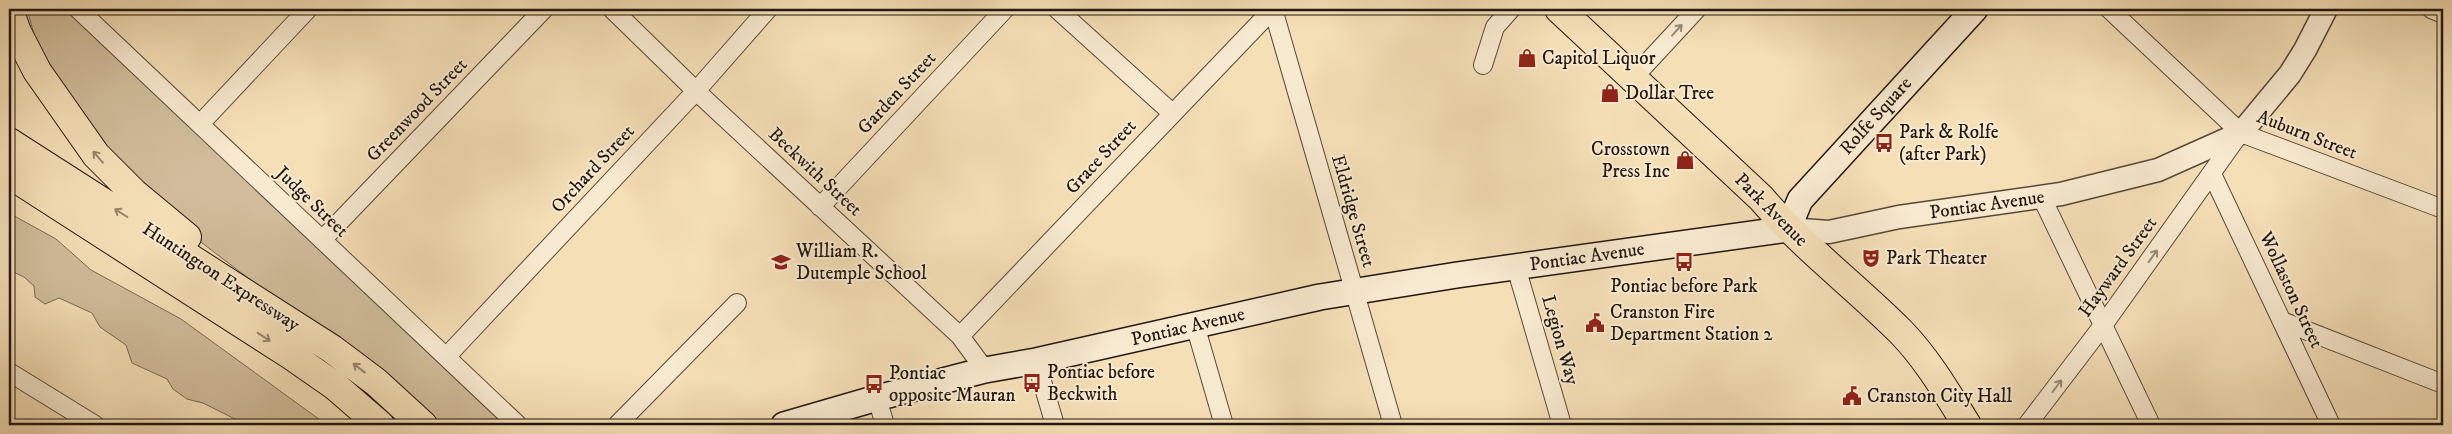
<svg xmlns="http://www.w3.org/2000/svg" width="2452" height="434" font-family="'IM FELL DW Pica',serif">
<style>
.green{fill:#d1bd9b;stroke:#796a56}
.lines{fill:none;stroke-linecap:round;stroke-linejoin:round}
.minor-casing{stroke:#56493a;stroke-width:20}
.tertiary-casing{stroke:#56493a;stroke-width:25}
.secondary-casing{stroke:#211711;stroke-width:28}
.primary-casing{stroke:#211711;stroke-width:30}
.motorway-casing{stroke:#211711;stroke-width:30}
.minor{stroke:#f8ead0;stroke-width:18}
.tertiary{stroke:#f8ead0;stroke-width:22}
.secondary{stroke:#f8ead0;stroke-width:25}
.primary{stroke:#f5dfb7;stroke-width:28}
.motorway{stroke:#f5dfb7;stroke-width:28}
.oneway{stroke:#978b7a}
.oneway2{stroke:#96856c}
.labels{text-anchor:middle;dominant-baseline:central;stroke-width:4;stroke-linejoin:round;paint-order:stroke}
.poi-label{font-size:19px;fill:#211711;stroke:#f8ead0;text-anchor:start}
.street-label{font-size:19px;fill:#211711;stroke:#f8ead0}
</style>
<rect width="100%" height="100%" fill="#f5dfb7"/>
<filter id="stains"><feTurbulence type="fractalNoise" baseFrequency=".004" numOctaves="4"/><feColorMatrix values="0 0 0 0 .2 0 0 0 0 .09 0 0 0 0 .02 0 0 0 .5 -.17"/></filter>
<radialGradient id="worn" r=".72"><stop offset=".6" stop-color="#630" stop-opacity="0"/><stop offset="1" stop-color="#630" stop-opacity=".3"/></radialGradient>
<path class="green" d="M 27,9 L 76,9 L 517,425 L 439,425 L 411,397 L 269,294 L 151,204 L 95,150 L 37,45 Z
M 9,213 L 56,239 L 91,270 L 181,319 L 327,425 L 247,425 L 203,403 L 187,399 L 173,389 L 167,379 L 132,363 L 126,345 L 100,327 L 92,313 L 59,298 L 45,304 L 35,297 L 34,286 L 24,277 L 9,270 Z"/>
<g class="lines">
<g class="minor-casing">
<path id="minor" d="M 78,9 L 518,425
M 612,9 L 696,91 L 960,336 L 985,370
M 1057,9 L 1172,113
M 1273,9 L 1393,425
M 2109,9 L 2241,133 L 2443,209
M 2431,9 L 2443,14
M 1483,65 L 1495,27 L 1511,9
M 1634,77 L 1697,9
M 200,124 L 308,9
M 2212,174 L 2331,425
M 2042,198 L 2151,425
M 820,207 L 1005,9
M 322,240 L 544,9
M 1516,267 L 1562,425
M 2282,321 L 2443,384
M 1195,325 L 1224,425
M 960,336 L 1273,9
M 447,356 L 696,91 L 768,9
M 1036,361 L 1055,425
M 9,372 L 95,425
M 877,398 L 885,425
M 617,425 L 737,303
M 2027,425 L 2104,324 L 2240,133"/>
</g>
<g class="tertiary-casing">
<path id="tertiary" d="M 1788,229 L 1829,232 L 1899,217 L 2061,194 L 2158,170 L 2241,133 L 2290,74 L 2305,50 L 2326,9"/>
</g>
<g class="secondary-casing">
<path id="secondary" d="M 784,425 L 877,398 L 985,370 L 1036,361 L 1320,297 L 1457,275 L 1788,229 L 1800,200 L 1975,9"/>
</g>
<g class="primary-casing">
<path id="primary" d="M 1559,9 L 1761,198 C 1803,247 1855,286 1901,332 C 1928,360 1947,393 1967,425"/>
</g>
<g class="motorway-casing">
<path id="motorway" d="M 9,10 L 17,32 L 37,71 L 96,155 L 134,193 L 187,237
M 9,142 L 332,349 L 376,382 L 423,425
M 9,174 L 292,356 L 335,386 L 380,425"/>
</g>
<use href="#minor" class="minor"/>
<use href="#tertiary" class="tertiary"/>
<use href="#secondary" class="secondary"/>
<use href="#primary" class="primary"/>
<use href="#motorway" class="motorway"/>
</g>
<defs><path id="oneway-shaft" d="M-6 0H5M1.5-3L5.5 0L1.5 3" fill="none" stroke-width="1.6" stroke-linecap="round" stroke-linejoin="round" transform="scale(1.25)"/></defs>
<g class="oneway">
<use href="#oneway-shaft" transform="translate(1677 30) rotate(-48)"/>
<use href="#oneway-shaft" transform="translate(2153 256) rotate(-54)"/>
<use href="#oneway-shaft" transform="translate(2057 386) rotate(-53)"/>
</g>
<g class="oneway2">
<use href="#oneway-shaft" transform="translate(98 157) rotate(-131)"/>
<use href="#oneway-shaft" transform="translate(121 213) rotate(-148)"/>
<use href="#oneway-shaft" transform="translate(264 337) rotate(33)"/>
<use href="#oneway-shaft" transform="translate(359 368) rotate(-142)"/>
</g>
<defs>
<g id="shop-bare" transform="scale(1.5)"><path d="M-5-2.5h2.3a2.7 3.5 0 0 1 5.4 0H5L5.5 6h-11ZM-1.5-2.5h3a1.5 2.3 0 0 0-3 0Z" fill="#8f2418" stroke="#f8ead0" stroke-width="2.5" paint-order="stroke"/></g>
<g id="bus-bare" transform="scale(1.5)"><path d="M-5-6H5V4H4V6H2V4H-2V6H-4V4H-5ZM-3.5-4V0h7V-4ZM-3.5 1.2v1.5H-2V1.2ZM2 1.2v1.5H3.5V1.2Z" fill="#8f2418" stroke="#f8ead0" stroke-width="2.5" paint-order="stroke"/></g>
<g id="theatre-bare" transform="scale(1.5)"><path d="M-5-5.5Q0-4 5-5.5V0Q5 5 0 6Q-5 5-5 0ZM-3.3-2.5H-1v1.5H-3.3ZM1-2.5H3.3v1.5H1ZM-2.8 1Q0 5.5 2.8 1Z" fill="#8f2418" stroke="#f8ead0" stroke-width="2.5" paint-order="stroke"/></g>
<g id="school-bare" transform="scale(1.5)"><path d="M0-5L7-2L0 1L-7-2ZM-4 1L0 2.5L4 1V4Q0 6-4 4Z" fill="#8f2418" stroke="#f8ead0" stroke-width="2.5" paint-order="stroke"/></g>
<g id="civic-bare" transform="scale(1.5)"><path d="M-.6-6.5H3V-4.5H.6V-3L4-1V1h2V6H-6V1h2V-1L-.6-3ZM-1.2 2.5V6h2.4V2.5Z" fill="#8f2418" stroke="#f8ead0" stroke-width="2.5" paint-order="stroke"/></g>
</defs>
<g fill-rule="evenodd">
<use href="#shop-bare" x="1527" y="58"/>
<use href="#shop-bare" x="1610" y="93"/>
<use href="#bus-bare" x="1884" y="143"/>
<use href="#shop-bare" x="1685" y="160"/>
<use href="#theatre-bare" x="1871" y="258"/>
<use href="#school-bare" x="781" y="262"/>
<use href="#bus-bare" x="1684" y="262"/>
<use href="#civic-bare" x="1595" y="323"/>
<use href="#bus-bare" x="1032" y="383"/>
<use href="#bus-bare" x="874" y="384"/>
<use href="#civic-bare" x="1852" y="396"/>
</g>
<g class="labels">
<g class="poi-label">
<text x="1542" y="58">Capitol Liquor</text>
<text x="1625" y="93">Dollar Tree</text>
<text x="1899" y="132">Park &amp; Rolfe<tspan x="1899" dy="22">(after Park)</tspan></text>
<text x="1670" y="149" text-anchor="end">Crosstown<tspan x="1670" dy="22">Press Inc</tspan></text>
<text x="796" y="251">William R.<tspan x="796" dy="22">Dutemple School</tspan></text>
<text x="1886" y="258">Park Theater</text>
<text x="1684" y="286" text-anchor="middle">Pontiac before Park</text>
<text x="1610" y="312">Cranston Fire<tspan x="1610" dy="22">Department Station 2</tspan></text>
<text x="1047" y="372">Pontiac before<tspan x="1047" dy="22">Beckwith</tspan></text>
<text x="889" y="373">Pontiac<tspan x="889" dy="22">opposite Mauran</tspan></text>
<text x="1867" y="396">Cranston City Hall</text>
</g>
<g class="street-label">
<text transform="translate(897 93) rotate(-47)">Garden Street</text>
<text transform="translate(417 110) rotate(-46)">Greenwood Street</text>
<text transform="translate(1876 116) rotate(-48)">Rolfe Square</text>
<text transform="translate(2307 135) rotate(21)">Auburn Street</text>
<text transform="translate(1101 157) rotate(-47)">Grace Street</text>
<text transform="translate(593 169) rotate(-47)">Orchard Street</text>
<text transform="translate(815 172) rotate(43)">Beckwith Street</text>
<text transform="translate(312 202) rotate(44)">Judge Street</text>
<text transform="translate(1987 205) rotate(-8)">Pontiac Avenue</text>
<text transform="translate(1771 210) rotate(45)">Park Avenue</text>
<text transform="translate(1353 211) rotate(74)">Eldridge Street</text>
<text transform="translate(1587 257) rotate(-8)">Pontiac Avenue</text>
<text transform="translate(2118 267) rotate(-54)">Hayward Street</text>
<text transform="translate(221 277) rotate(33)">Huntington Expressway</text>
<text transform="translate(2291 290) rotate(65)">Wollaston Street</text>
<text transform="translate(1188 327) rotate(-13)">Pontiac Avenue</text>
<text transform="translate(1560 340) rotate(74)">Legion Way</text>
</g>
</g>
<rect width="2452" height="434" fill="none" stroke="#f5dfb7" stroke-width="30"/>
<rect x="10" y="10" width="2432" height="414" fill="none" stroke="#211711" stroke-width="2.5"/>
<rect x="15" y="15" width="2422" height="404" fill="none" stroke="#211711"/>
<rect width="100%" height="100%" filter="url(#stains)"/>
<rect width="100%" height="100%" fill="url(#worn)"/>
</svg>
